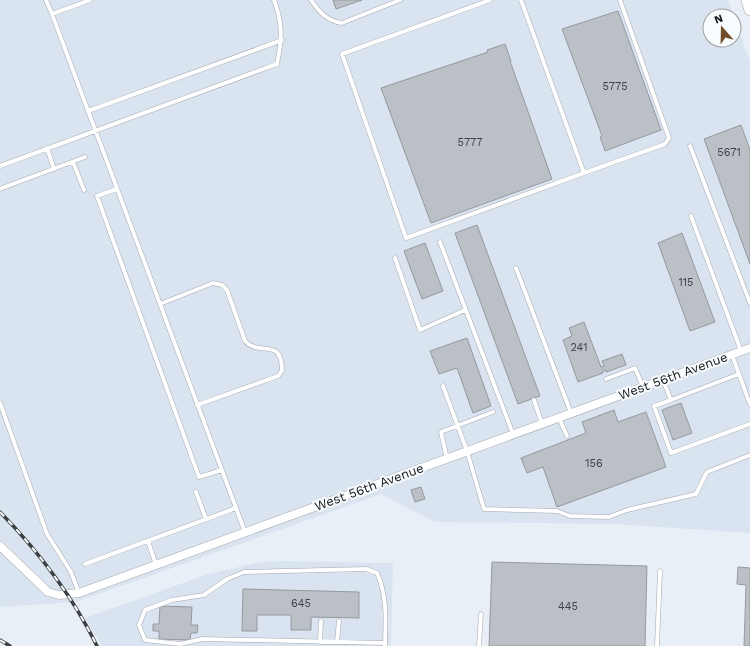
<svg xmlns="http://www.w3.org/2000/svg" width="750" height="646" font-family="'Work Sans',sans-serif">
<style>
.built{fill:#dae4f1}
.building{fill:#bbc0c7;stroke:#94999f}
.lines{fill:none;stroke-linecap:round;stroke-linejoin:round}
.lane-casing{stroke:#a3a8af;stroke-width:5}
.street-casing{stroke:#a3a8af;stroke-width:9}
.secondary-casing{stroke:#a3a8af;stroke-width:12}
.lane{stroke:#fff;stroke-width:4}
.street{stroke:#fff;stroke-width:8}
.secondary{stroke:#fff;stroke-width:11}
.rail-casing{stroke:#3d4043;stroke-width:3.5}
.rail{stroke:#f9fcfe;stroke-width:2;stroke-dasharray:6;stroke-linecap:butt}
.labels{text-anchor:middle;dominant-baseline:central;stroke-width:4;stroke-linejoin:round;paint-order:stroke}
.number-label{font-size:11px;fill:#3e4144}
.street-label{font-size:13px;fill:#151719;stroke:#f9fcfe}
</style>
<rect width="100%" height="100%" fill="#e9eff6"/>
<path class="built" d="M 0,0 L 728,0 L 734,16 L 710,16 L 710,40 L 734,40 L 734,16 L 750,62 L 750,533 L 615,524 L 435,522 L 381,494 L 76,602 L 0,607 Z
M 283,561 L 393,563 L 391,646 L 102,646 L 85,618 L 208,574 L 262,562 Z"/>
<path class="building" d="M 333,0 L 362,0 L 336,9 Z
M 618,11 L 661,130 L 605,151 L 600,137 L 602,136 L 562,29 Z
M 505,44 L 511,61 L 510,61 L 552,179 L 431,223 L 381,88 L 488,52 L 487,50 Z
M 741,125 L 750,150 L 750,264 L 704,139 Z
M 477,225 L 540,396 L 518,404 L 455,233 Z
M 682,233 L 715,322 L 690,331 L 658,243 Z
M 425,243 L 443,291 L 422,299 L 404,251 Z
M 584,322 L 601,367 L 604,366 L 602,361 L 622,354 L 626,365 L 606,372 L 606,370 L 603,371 L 603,373 L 578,382 L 563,340 L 572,336 L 569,328 Z
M 467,338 L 491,406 L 473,413 L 457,368 L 439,374 L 430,351 Z
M 681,403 L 692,433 L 673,440 L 662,410 Z
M 614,410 L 618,422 L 646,412 L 666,467 L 557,507 L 543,467 L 527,473 L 521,458 L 586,433 L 582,422 Z
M 421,487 L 425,499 L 415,502 L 411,490 Z
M 492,562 L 647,566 L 645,646 L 489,646 Z
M 738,567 L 750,568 L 750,646 L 744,646 L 746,585 L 737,584 Z
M 243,589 L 359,592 L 359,618 L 311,617 L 311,630 L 291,630 L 291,615 L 257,615 L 257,631 L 242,631 Z
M 160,606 L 192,607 L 191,625 L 198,625 L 197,633 L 191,633 L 190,640 L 159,639 L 159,631 L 153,631 L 153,624 L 159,624 Z"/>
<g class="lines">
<g class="lane-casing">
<path id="lane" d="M 46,0 L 52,14 L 90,0
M 311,0 C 319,12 327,21 342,23 L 400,0
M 490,0 L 342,54 L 406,238 L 584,173 L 521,0
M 52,14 L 245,532
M 88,111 L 282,40
M 690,146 L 750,303
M 47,148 L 54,169
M 73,162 L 84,190
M 0,166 L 277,64 C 282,39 283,24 274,0
M 584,173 L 665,144 L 669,138 L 620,0
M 0,189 L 85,157
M 117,189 L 97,196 L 199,477 L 222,470
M 691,216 L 741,351
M 440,242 L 513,434
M 395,258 L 420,330 L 465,310
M 516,268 L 571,413
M 160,304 L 213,283 L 222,285 L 227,290 L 245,341 C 259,357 282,336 282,371 L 278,376 L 197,405
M 732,355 L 750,404
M 606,379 L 635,368 L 643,387
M 663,380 L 671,400 L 654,406 L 671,453 L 750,424
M 443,386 L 467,451 L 484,509 L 557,511 L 570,516 L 609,517 L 627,510 L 696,494 L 707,472 L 750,455
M 534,400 L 542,424
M 671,400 L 739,374
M 0,403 L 47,534 L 71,572 L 79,593
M 559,418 L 567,436
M 447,459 L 441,432 L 493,412
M 196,492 L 206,519
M 148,541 L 156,565
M 85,564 L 236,508
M 320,642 L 321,621
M 337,642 L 339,621
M 385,646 L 385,643 L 203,639 L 180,644 L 145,640 L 139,625 L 145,610 L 172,600 L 204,595 L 227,579 L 244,572 L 366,569 L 377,573 C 387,595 386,619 385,643
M 479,646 L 481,614
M 657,646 L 660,571"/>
</g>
<g class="street-casing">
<path id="street" d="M 0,546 L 48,592 L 59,595 L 79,593 L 750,348"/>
</g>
<g class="secondary-casing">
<path id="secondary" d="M 747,0 L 750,10"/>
</g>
<use href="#lane" class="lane"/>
<use href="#street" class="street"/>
<use href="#secondary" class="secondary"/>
<g class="rail-casing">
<path id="rail" d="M 0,512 C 38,551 73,597 97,646
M 0,640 L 10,646"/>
</g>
<use href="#rail" class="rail"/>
</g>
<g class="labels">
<g class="number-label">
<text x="615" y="86">5775</text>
<text x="470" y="142">5777</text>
<text x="729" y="152">5671</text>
<text x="686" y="282">115</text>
<text x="579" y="347">241</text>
<text x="594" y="463">156</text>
<text x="301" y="603">645</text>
<text x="568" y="606">445</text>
</g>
<g class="street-label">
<text transform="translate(673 376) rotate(-20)">West 56th Avenue</text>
<text transform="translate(369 487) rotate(-20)">West 56th Avenue</text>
</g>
</g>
<g transform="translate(722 28) rotate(340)"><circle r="19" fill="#f9fcfe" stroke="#9ea0a2"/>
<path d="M0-3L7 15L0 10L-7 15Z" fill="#714d27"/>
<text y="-6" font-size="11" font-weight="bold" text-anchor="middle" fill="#151719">N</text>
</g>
</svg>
